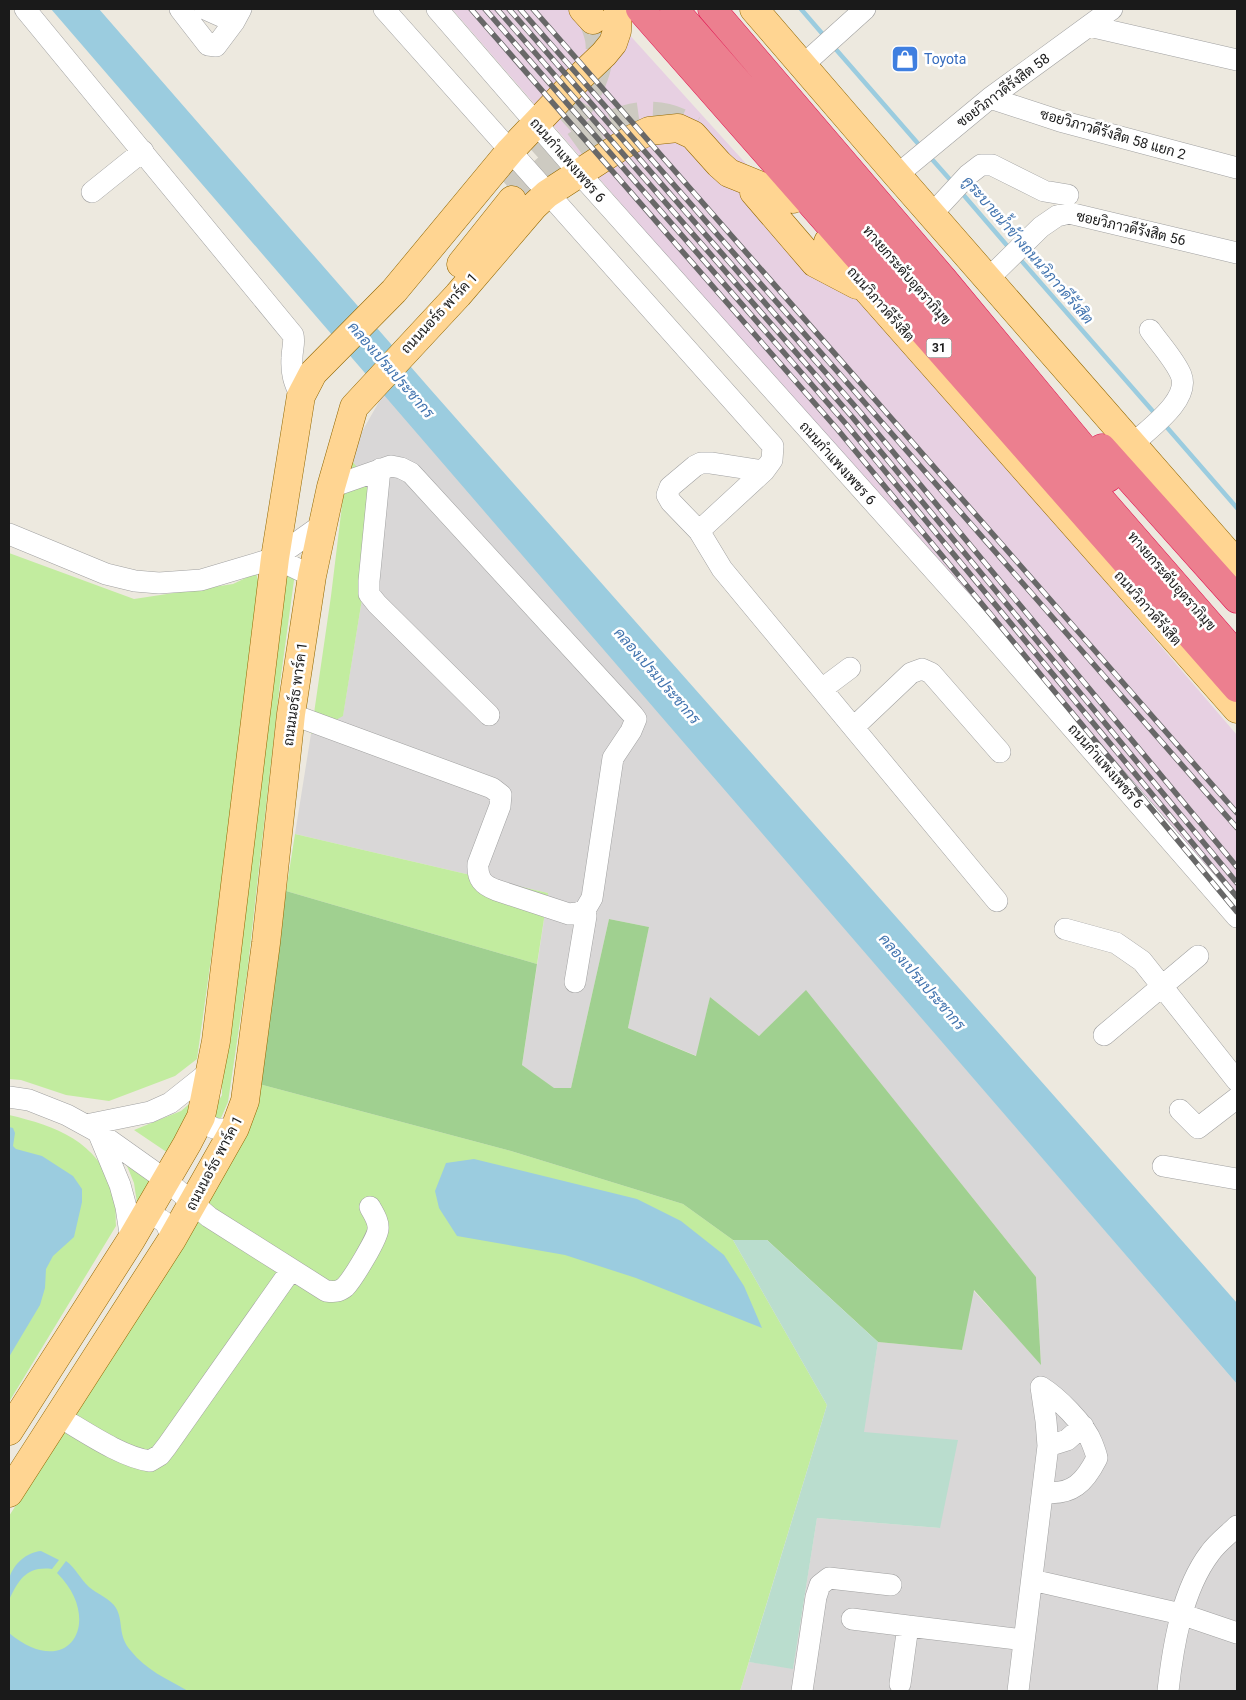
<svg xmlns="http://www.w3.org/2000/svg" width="1246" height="1700" font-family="Roboto,Sarabun,sans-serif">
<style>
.residential{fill:#d9d7d7}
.industrial{fill:#e7d0e2}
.grass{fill:#c2ec9f}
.forest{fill:#a0d090}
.wetland{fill:#baddce}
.water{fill:#9bccdf}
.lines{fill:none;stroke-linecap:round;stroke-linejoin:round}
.stream{stroke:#9bccdf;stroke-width:4.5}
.major-tunnel{stroke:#cdcac1;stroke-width:28;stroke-dasharray:28 14;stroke-linecap:butt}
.minor-casing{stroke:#a1a1a1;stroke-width:22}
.major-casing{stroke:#916700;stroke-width:29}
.highway-casing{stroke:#e01753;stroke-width:29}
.minor{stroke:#fff;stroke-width:21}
.major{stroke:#ffd592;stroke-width:28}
.highway{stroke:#ec7f8f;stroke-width:28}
.rail-casing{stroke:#686868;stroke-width:5.5}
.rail{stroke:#fff;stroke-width:4;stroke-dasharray:11;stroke-linecap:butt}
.labels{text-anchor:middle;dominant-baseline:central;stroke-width:5;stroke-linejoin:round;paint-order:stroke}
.shield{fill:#fff;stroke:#5f5f5f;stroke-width:1}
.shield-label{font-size:12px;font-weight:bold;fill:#1a1a1a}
.shop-label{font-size:14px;fill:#366cbe;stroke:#fff;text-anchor:start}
.street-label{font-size:14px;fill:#1a1a1a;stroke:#fff}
.water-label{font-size:15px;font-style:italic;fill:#4274af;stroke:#fff}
</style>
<rect width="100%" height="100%" fill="#ede9df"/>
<path class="residential" d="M 384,393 L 1237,1384 L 1237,1691 L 740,1691 L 749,1662 L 793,1668 L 817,1518 L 940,1528 L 863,1432 L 878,1342 L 962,1350 L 973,1290 L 1041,1364 L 1036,1277 L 806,991 L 759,1036 L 710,997 L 697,1056 L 628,1028 L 649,927 L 609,919 L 571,1088 L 553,1088 L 522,1065 L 548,893 L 295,834 L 311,734 L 343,715 L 362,599 L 348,456 Z"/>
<path class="industrial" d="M 452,9 L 574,9 L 589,26 L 607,10 L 759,178 L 1237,735 L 1237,928 L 858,476 Z"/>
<path class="grass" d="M 348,456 L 373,487 L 362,599 L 343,716 L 311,734 L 331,596 Z
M 9,553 L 134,599 L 233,584 L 256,573 L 262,593 L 197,1059 L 175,1076 L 109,1101 L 66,1095 L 21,1080 L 9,1079 Z
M 287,571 L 295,573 L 280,683 L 247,974 L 228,1102 L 221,1118 L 213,1118 L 216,1105 L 222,1095 L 222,1082 Z
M 295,834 L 548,893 L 537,964 L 286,891 Z
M 259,1084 L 511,1151 L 683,1204 L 733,1240 L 827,1405 L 740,1691 L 9,1691 L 9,1516 L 140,1313 Z
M 194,1100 L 168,1153 L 134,1130 L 181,1111 Z
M 9,1115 C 56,1126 98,1141 114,1192 C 117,1202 115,1216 116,1226 L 9,1402 Z
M 125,1161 L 150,1181 L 137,1203 L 134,1183 Z"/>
<path class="forest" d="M 286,891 L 537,964 L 522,1065 L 554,1088 L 571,1088 L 609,919 L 649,927 L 628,1028 L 696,1056 L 710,997 L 759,1036 L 806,990 L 1036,1277 L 1041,1365 L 974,1290 L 962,1350 L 878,1342 L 767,1240 L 733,1240 L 683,1204 L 511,1151 L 259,1084 Z"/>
<path class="wetland" d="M 733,1240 L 767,1240 L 878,1342 L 864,1432 L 958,1440 L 940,1528 L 817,1518 L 793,1669 L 749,1662 L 827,1405 Z"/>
<path class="water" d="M 51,9 L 99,9 L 431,390 L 1237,1303 L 1237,1384 Z
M 9,1127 L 13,1128 L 15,1133 L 13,1146 L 16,1149 L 42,1156 L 73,1176 L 82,1189 L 82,1202 L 74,1237 L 53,1256 L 46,1269 L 45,1288 L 40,1305 L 9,1357 Z
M 474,1159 L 637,1199 L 681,1221 L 724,1255 L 744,1286 L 762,1328 L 636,1278 L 565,1255 L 457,1236 L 439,1208 L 435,1191 L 446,1163 Z
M 41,1551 L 59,1560 L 52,1569 C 27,1566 19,1579 9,1600 C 9,1593 7,1585 9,1579 C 13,1564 27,1552 41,1551 Z
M 66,1561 C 76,1568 80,1579 89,1587 C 97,1594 111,1599 116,1608 C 124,1622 117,1635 131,1651 C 146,1670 167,1679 188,1691 L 9,1691 L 9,1633 C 69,1683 105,1620 57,1573 Z"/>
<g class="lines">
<path class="stream" d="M 801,9 L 826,38
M 833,46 L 921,147
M 930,157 L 953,183
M 961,192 L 1010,249
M 1019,258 L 1157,416
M 1164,424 L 1237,508"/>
<path class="major-tunnel" d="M 501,179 L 576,111 C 589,93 603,63 599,39 C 598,33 595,26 593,20
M 512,200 C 557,160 627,85 692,129"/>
<g class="minor-casing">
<path id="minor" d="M 25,9 L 293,335 C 295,343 292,349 292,358 C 291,373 294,383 301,396
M 180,9 L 208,45 L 216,46 L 234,22 L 241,9
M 205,9 L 234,22
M 384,9 L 773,446 L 772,460 L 764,471 L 699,531 L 722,569 L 997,901
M 437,9 L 580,174 L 974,615 L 1237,917
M 1089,26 L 1237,60
M 803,65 L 865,9
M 990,98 L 1060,121 L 1237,168
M 897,175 L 990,98 L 1112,9
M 92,192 L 143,151
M 932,214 L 968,175 L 981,165 L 992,165 L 1044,191 L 1068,195
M 989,278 L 1041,227 L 1057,216 L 1069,213 L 1237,253
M 1133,444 C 1148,429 1191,400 1181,375 C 1175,360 1159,343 1150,330
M 380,469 L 369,581 L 369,594 L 377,604 L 489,715
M 331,487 L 391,466 L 401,468 L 411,473 L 633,715 L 636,719 L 631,731 L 613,758 L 592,898 L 585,910 L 586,916 L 575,982
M 699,531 L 671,502 L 667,495 L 670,487 L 695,466 L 701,463 L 711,463 L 764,471
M 9,534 L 106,574 L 135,581 L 159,583 L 201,580 L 275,558 L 323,524
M 275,558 L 312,576
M 822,689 L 850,668
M 291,714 L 492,788 L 501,795 L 500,806 L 478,864 C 477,879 483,885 496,890 L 569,914 L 577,913 L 585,910
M 854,727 L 911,673 L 922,669 L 931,673 L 1000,752
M 1065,929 L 1116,943 L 1142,961 L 1237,1081
M 1104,1035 L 1198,956
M 9,1097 L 29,1100 L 67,1115 L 98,1132 L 167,1181 L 209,1217 L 326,1291 C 334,1292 339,1292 345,1287 C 352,1280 378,1238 378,1229 C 379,1221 373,1213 370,1207
M 1180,1110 L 1198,1128 L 1237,1098
M 201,1117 C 212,1131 217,1130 235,1128
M 86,1125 L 150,1112 L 170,1103 L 209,1072
M 98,1132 L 120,1185 L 126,1207 L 131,1240
M 1163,1166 L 1237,1179
M 145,1217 C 164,1217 168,1222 171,1241
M 58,1416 C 84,1431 121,1457 150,1461 L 160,1455 L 167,1446 L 291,1270
M 1048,1446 L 1067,1440 L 1083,1426
M 1032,1580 L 1181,1614 L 1237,1633
M 852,1619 L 908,1626
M 900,1684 L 908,1626 L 1024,1640
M 802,1691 L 816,1597 L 820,1585 L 829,1578 L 891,1585
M 1018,1691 L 1048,1446 L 1046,1421 L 1041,1387 C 1057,1397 1085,1424 1092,1443 C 1094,1448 1096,1453 1097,1458 C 1085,1482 1072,1496 1043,1492
M 1168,1691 C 1173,1646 1182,1590 1210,1553 C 1217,1543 1228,1535 1237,1526"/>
</g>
<g class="major-casing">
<path id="major" d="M 583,9 L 593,20
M 754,9 L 897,175 L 1237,564
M 754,192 L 815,263 L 857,285
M 828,242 L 869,292 L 1237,709
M 461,264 L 512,200
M 9,1431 L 131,1240 L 187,1144 L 201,1117 L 216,1041 L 275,558 L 301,396 L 313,373 L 394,291 L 510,151 L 580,77 L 604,54 L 613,43 L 617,31 L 618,9
M 9,1493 L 171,1241 L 235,1128 L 245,1101 L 266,943 L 291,714 L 312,576 L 323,524 L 331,487 L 354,407 L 458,295 L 534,206 L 547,194 L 632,139 L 649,131 L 678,128 L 693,135 L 719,164 L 729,173 L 793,199"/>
</g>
<g class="highway-casing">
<path id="highway" d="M 640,9 L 1237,688
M 674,9 L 1237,656
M 712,9 L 943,279 L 1108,478
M 1102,448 L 1237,599"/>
</g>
<use href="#minor" class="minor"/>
<use href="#major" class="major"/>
<use href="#highway" class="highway"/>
<g class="rail-casing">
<path id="rail" d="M 471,9 L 838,430 L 1237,912
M 485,9 L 846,424 L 1237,897
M 497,9 L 853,418 L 1237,883
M 509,9 L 860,412 L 1237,867
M 520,9 L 1237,828
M 533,9 L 1237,813"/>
</g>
<use href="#rail" class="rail"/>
</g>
<defs>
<g id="shop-square" transform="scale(1.4375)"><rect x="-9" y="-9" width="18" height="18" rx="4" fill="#3f7fe0" stroke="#fff"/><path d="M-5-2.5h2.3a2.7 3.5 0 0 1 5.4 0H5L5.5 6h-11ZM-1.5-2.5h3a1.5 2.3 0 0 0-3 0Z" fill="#fff"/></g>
</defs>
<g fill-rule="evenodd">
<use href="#shop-square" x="905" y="59"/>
</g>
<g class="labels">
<rect class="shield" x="926.5" y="338.5" width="25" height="19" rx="4"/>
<g class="shield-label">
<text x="939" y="348">31</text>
</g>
<g class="shop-label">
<text x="924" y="59">Toyota</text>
</g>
<g class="street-label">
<text transform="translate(1003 90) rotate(-37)">ซอยวิภาวดีรังสิต 58</text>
<text transform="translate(1113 134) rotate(16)">ซอยวิภาวดีรังสิต 58 แยก 2</text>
<text transform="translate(568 160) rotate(49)">ถนนกำแพงเพชร 6</text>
<text transform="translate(1131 228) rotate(13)">ซอยวิภาวดีรังสิต 56</text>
<text transform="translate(907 275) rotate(49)">ทางยกระดับอุตราภิมุข</text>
<text transform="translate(881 304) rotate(49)">ถนนวิภาวดีรังสิต</text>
<text transform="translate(439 313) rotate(-47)">ถนนนอร์ธ พาร์ค 1</text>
<text transform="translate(838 463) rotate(48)">ถนนกำแพงเพชร 6</text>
<text transform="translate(1172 581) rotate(49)">ทางยกระดับอุตราภิมุข</text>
<text transform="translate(1148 608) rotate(49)">ถนนวิภาวดีรังสิต</text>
<text transform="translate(295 694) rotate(-82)">ถนนนอร์ธ พาร์ค 1</text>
<text transform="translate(1106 766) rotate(49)">ถนนกำแพงเพชร 6</text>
<text transform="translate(214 1163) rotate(-62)">ถนนนอร์ธ พาร์ค 1</text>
</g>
<g class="water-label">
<text transform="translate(1028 250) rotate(49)">คูระบายน้ำข้างถนนวิภาวดีรังสิต</text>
<text transform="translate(391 370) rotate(49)">คลองเปรมประชากร</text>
<text transform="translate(657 676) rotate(49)">คลองเปรมประชากร</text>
<text transform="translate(922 982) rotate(49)">คลองเปรมประชากร</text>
</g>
</g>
<rect width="1246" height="1700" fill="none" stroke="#1a1a1a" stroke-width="20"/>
</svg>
